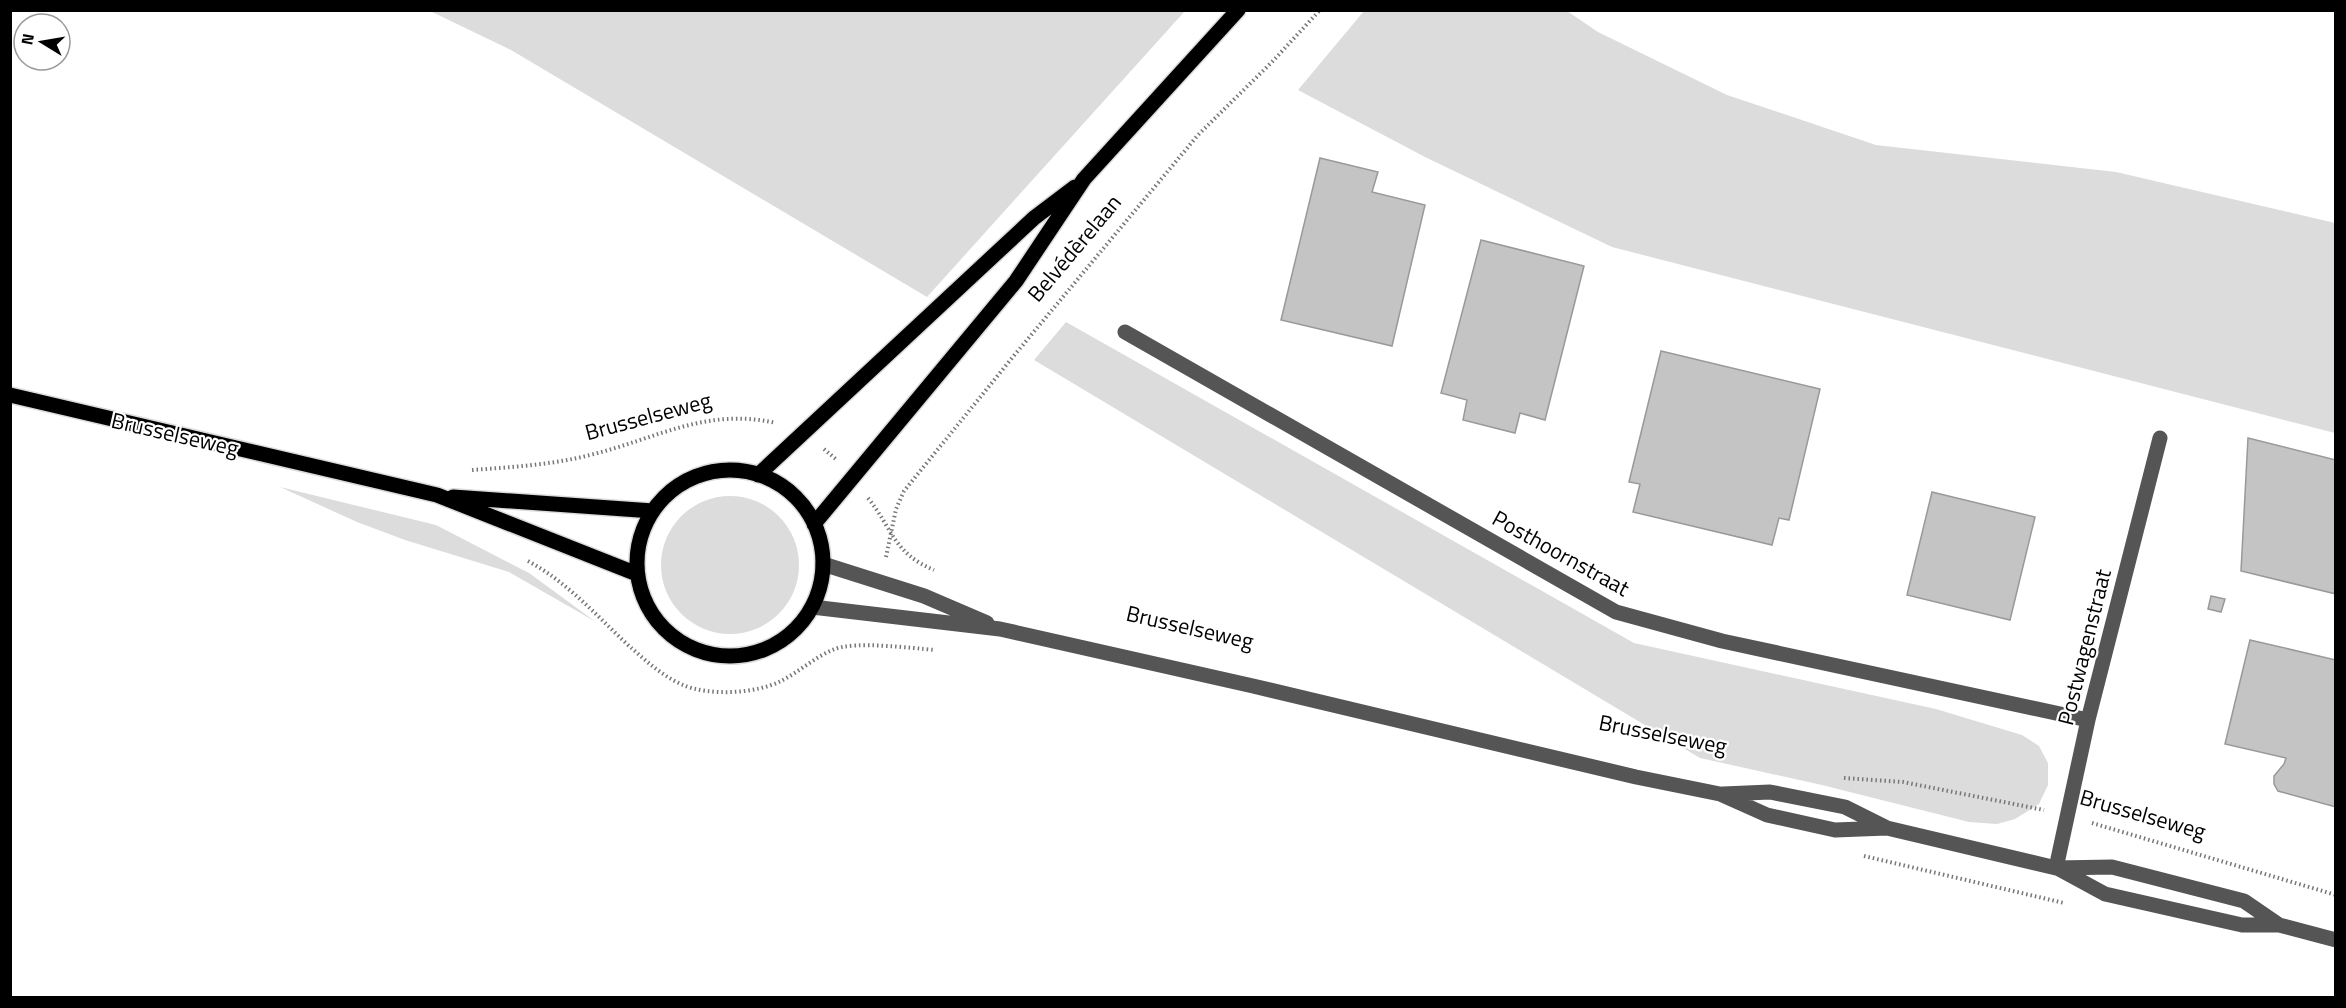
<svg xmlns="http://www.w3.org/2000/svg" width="2346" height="1008" font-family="'Titillium Web',sans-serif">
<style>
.green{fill:#dcdcdc}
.building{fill:#c4c4c4;stroke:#999;stroke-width:1.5}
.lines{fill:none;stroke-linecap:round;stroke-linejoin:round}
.major-casing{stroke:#dbdbdb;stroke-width:18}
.path{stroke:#777;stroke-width:4;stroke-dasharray:1.5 3;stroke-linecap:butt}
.minor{stroke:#555;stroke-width:15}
.major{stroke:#000;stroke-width:15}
.labels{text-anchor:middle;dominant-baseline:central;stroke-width:4.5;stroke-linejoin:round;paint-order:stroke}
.street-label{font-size:22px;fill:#000;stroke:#fff}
</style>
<rect width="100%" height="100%" fill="#fff"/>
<path class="green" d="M 430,11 L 1185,11 L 927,297 L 511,50 Z
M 1364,11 L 1567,11 L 1598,32 L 1727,95 L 1876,145 L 2116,172 L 2335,223 L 2335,433 L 1612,247 L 1425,157 L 1298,90 Z
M 1066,322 L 1634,643 L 1936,709 L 2022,735 L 2039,746 L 2048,763 L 2048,785 L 2039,804 L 2015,819 L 1997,824 L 1969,822 L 1822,785 L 1700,758 L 1034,360 Z
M 280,487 L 436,525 L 529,573 L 596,622 L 509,572 L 405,540 L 357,522 Z
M661 565a69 69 0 1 1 138 0a69 69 0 1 1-138 0Z"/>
<path class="building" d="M 1320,158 L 1378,172 L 1372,192 L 1425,205 L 1392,346 L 1281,320 Z
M 1481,240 L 1584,266 L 1545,420 L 1520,413 L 1515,433 L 1463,420 L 1467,400 L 1441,393 Z
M 1661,351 L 1820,389 L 1789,520 L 1779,518 L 1772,545 L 1633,512 L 1640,484 L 1629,482 Z
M 2248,438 L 2336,460 L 2336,594 L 2241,571 Z
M 1932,492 L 2035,517 L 2010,620 L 1907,595 Z
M 2211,596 L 2225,599 L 2221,612 L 2208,609 Z
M 2250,640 L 2336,660 L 2336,807 L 2278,791 L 2274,784 L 2274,776 L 2284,764 L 2286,758 L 2225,744 Z"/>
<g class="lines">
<g class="major-casing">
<path id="major" d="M 10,395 L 437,495 L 637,574
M637 563a93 93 0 1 1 186 0a93 93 0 1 1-186 0Z
M 758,475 L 1034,218 L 1075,187
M 453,497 L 653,511
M 814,524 L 1016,281 L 1084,179 L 1238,10"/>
</g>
<path class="path" d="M 824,449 L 837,460
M 472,470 C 512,467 551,465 590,455 C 656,439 706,407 776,423
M 868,498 C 893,529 893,553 934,570
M 886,557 L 896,509 L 904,491 L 1012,358 L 1198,135 L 1273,61 L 1320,10
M 528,561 C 567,582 596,615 628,645 C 645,660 662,676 683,685 C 709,696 755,694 781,681 C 799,672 816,656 835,649 C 854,641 912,648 935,650
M 1844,778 L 1903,782 L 2044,810
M 2092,823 L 2336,895
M 1864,856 L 2064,903"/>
<path class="minor" d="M 1125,332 L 1616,612 L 1722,641 L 2088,720
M 823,564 L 924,596 L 987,623
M 812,607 L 1000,629 L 1253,686 L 1636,777 L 1720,794 L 1767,815 L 1835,830 L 1887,828
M 1723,794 L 1770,792 L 1845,807 L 1887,828 L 2056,868 L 2112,867 L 2244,901 L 2279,925
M 2056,868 L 2088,720 L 2160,438
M 2059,869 L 2105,894 L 2242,925 L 2279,925 L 2336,940"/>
<use href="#major" class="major"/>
</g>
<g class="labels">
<g class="street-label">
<text transform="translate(1074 248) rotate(-50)">Belvédèrelaan</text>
<text transform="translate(648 416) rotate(-15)">Brusselseweg</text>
<text transform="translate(175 434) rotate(13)">Brusselseweg</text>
<text transform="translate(1561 553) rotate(29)">Posthoornstraat</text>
<text transform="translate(1190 627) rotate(13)">Brusselseweg</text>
<text transform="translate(2084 647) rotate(-76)">Postwagenstraat</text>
<text transform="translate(1663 734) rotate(11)">Brusselseweg</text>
<text transform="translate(2143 814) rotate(16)">Brusselseweg</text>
</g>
</g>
<rect width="2346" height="1008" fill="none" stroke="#000000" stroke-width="24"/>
<g transform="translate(42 42) rotate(281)"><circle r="28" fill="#ffffff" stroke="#999999" stroke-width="1.5"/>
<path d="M0-4.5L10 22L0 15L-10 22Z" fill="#000000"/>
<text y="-9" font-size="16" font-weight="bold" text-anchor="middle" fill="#000000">N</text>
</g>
</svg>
